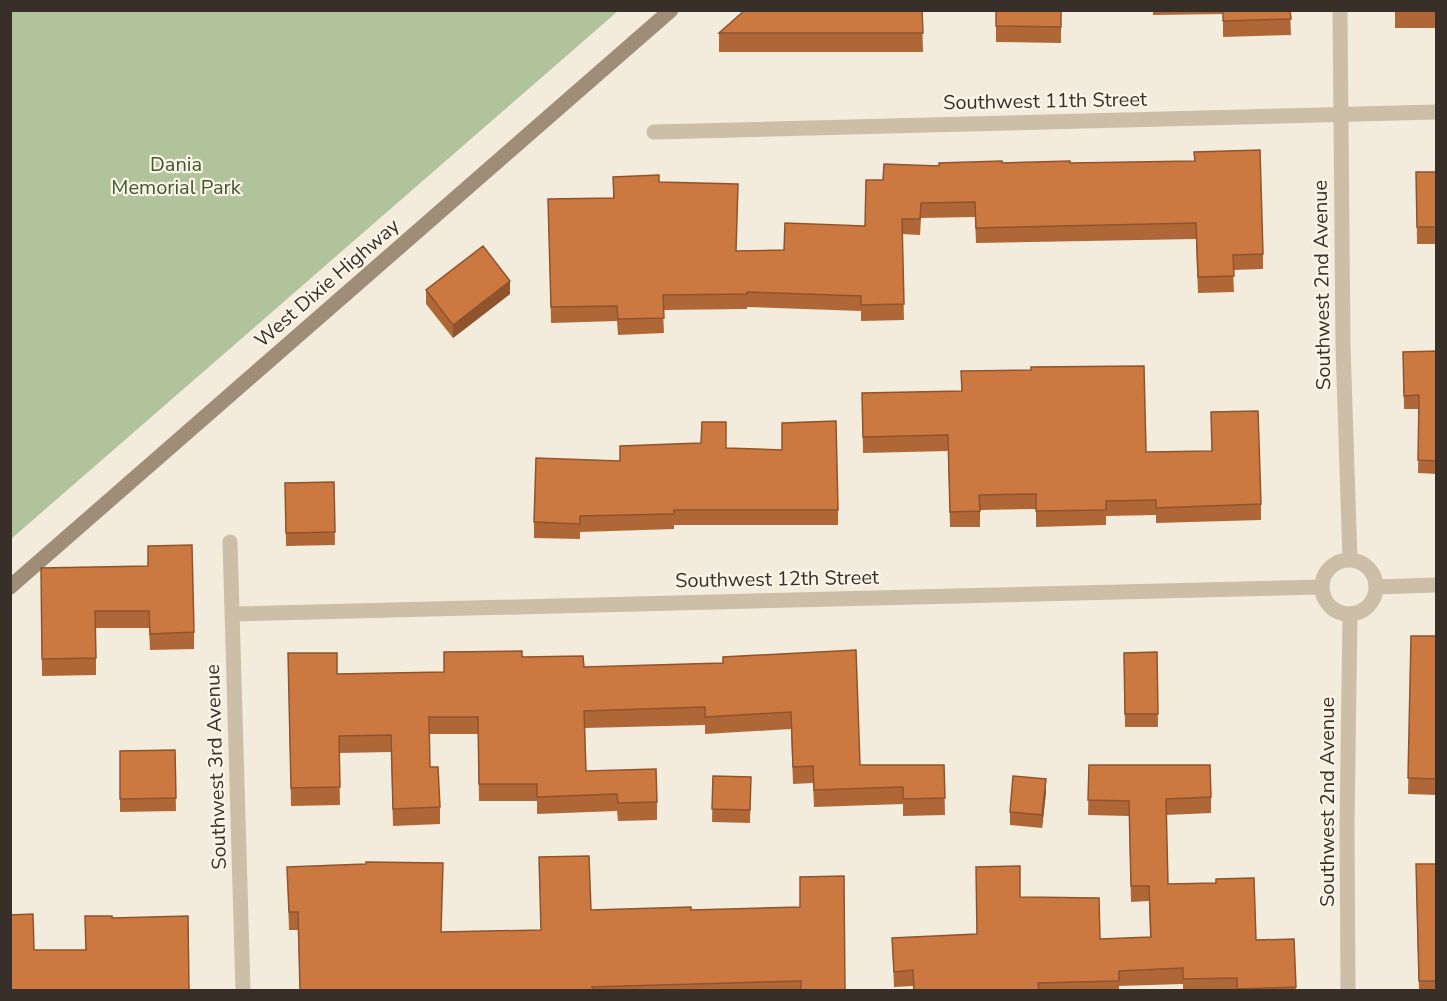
<svg xmlns="http://www.w3.org/2000/svg" width="1447" height="1001" font-family="'Nunito Sans',sans-serif">
<style>
.green{fill:#b0c39b}
.lines{fill:none;stroke-linecap:round;stroke-linejoin:round}
.minor{stroke:#ccbea7;stroke-width:15}
.secondary{stroke:#a08d78;stroke-width:15}
.wall{fill:#af6738}
.shaded-wall{fill:#8f542e}
.building{fill:#cc7841;stroke:#8f542e;stroke-width:1.5}
.labels{text-anchor:middle;dominant-baseline:central;stroke-width:4.5;stroke-linejoin:round;paint-order:stroke}
.street-label{font-size:20px;fill:#383028;stroke:#fbf5e9}
.park-label{font-size:20px;fill:#40582a;stroke:#fbf5e9}
</style>
<rect width="100%" height="100%" fill="#f3ecdc"/>
<path class="green" d="M 11,10 L 618,10 L 618,11 L 11,539 Z"/>
<g class="lines">
<path class="minor" d="M 1340,10 L 1343,346 L 1350,560
M 654,132 L 1436,112
M 230,542 L 243,990
M1322 587a27 27 0 1 1 54 0a27 27 0 1 1-54 0Z
M 1376,587 L 1436,585
M 232,614 L 1322,587
M 1348,990 L 1347,827 L 1350,614"/>
<path class="secondary" d="M 10,587 L 671,10"/>
</g>
<path class="wall" d="M 922,10 L 923,52 L 719,52 L 719,33 Z
M 996,10 L 1061,10 L 1061,43 L 996,42 Z
M 1153,10 L 1290,10 L 1291,35 L 1223,37 L 1223,14 L 1153,15 Z
M 1395,10 L 1437,10 L 1437,28 L 1395,28 Z
M 1002,163 L 1070,163 L 1263,254 L 1263,269 L 1233,270 L 1234,292 L 1198,293 L 1196,239 L 976,243 L 975,217 L 921,218 L 920,235 L 902,234 L 904,320 L 861,321 L 861,311 L 747,307 L 747,309 L 663,310 L 664,333 L 618,335 L 617,321 L 551,323 L 548,199 L 613,198 L 613,177 L 659,182 L 736,251 L 784,250 L 865,226 L 883,180 L 939,166 Z
M 1416,172 L 1437,172 L 1437,244 L 1417,244 Z
M 426,290 L 510,294 L 453,338 L 426,304 Z
M 1437,351 L 1437,474 L 1418,473 L 1419,409 L 1404,409 L 1403,352 Z
M 962,391 L 1146,452 L 1261,504 L 1261,520 L 1156,523 L 1156,515 L 1106,516 L 1106,525 L 1036,527 L 1036,509 L 980,510 L 980,527 L 950,527 L 948,451 L 863,453 L 862,393 Z
M 620,446 L 726,448 L 838,510 L 838,525 L 674,525 L 674,529 L 580,532 L 580,539 L 534,538 L 534,522 L 620,461 Z
M 334,482 L 335,545 L 286,546 L 285,483 Z
M 148,566 L 194,632 L 194,649 L 150,650 L 149,628 L 96,628 L 96,675 L 42,676 L 41,568 Z
M 1411,636 L 1437,636 L 1437,795 L 1408,794 Z
M 1157,652 L 1158,727 L 1125,727 L 1124,653 Z
M 288,653 L 337,674 L 444,672 L 522,657 L 584,667 L 723,663 L 723,657 L 860,765 L 944,765 L 945,815 L 903,816 L 903,804 L 814,807 L 813,783 L 793,784 L 791,729 L 705,734 L 705,725 L 585,728 L 586,771 L 657,802 L 657,820 L 618,821 L 617,811 L 537,814 L 537,801 L 479,801 L 478,734 L 429,734 L 430,767 L 440,807 L 440,824 L 393,826 L 391,752 L 339,753 L 340,805 L 291,806 Z
M 175,750 L 176,811 L 120,812 L 120,751 Z
M 1089,765 L 1211,797 L 1211,813 L 1166,815 L 1168,884 L 1256,940 L 1294,939 L 1296,990 L 1183,990 L 1183,984 L 1119,986 L 1119,990 L 913,990 L 913,986 L 894,987 L 892,938 L 977,935 L 1020,897 L 1100,939 L 1150,937 L 1149,901 L 1131,902 L 1129,816 L 1088,815 Z
M 713,776 L 751,777 L 750,823 L 712,822 Z
M 1046,792 L 1042,828 L 1010,825 L 1010,812 Z
M 1437,864 L 1437,990 L 1419,990 L 1416,883 Z
M 287,867 L 442,932 L 541,930 L 591,910 L 691,910 L 845,990 L 300,990 L 298,930 L 289,930 Z"/>
<path class="shaded-wall" d="M 510,281 L 510,294 L 453,338 L 453,325 Z
M 1046,779 L 1046,792 L 1042,828 L 1042,815 Z"/>
<path class="building" d="M 745,10 L 922,10 L 923,33 L 719,33 Z
M 996,10 L 1061,10 L 1061,27 L 996,26 Z
M 1223,10 L 1290,10 L 1291,19 L 1223,21 Z
M 1260,150 L 1263,254 L 1233,255 L 1234,276 L 1198,277 L 1196,223 L 976,228 L 975,202 L 921,203 L 920,219 L 902,219 L 904,304 L 861,305 L 861,296 L 747,292 L 747,294 L 663,295 L 664,318 L 618,319 L 617,306 L 551,307 L 548,199 L 614,198 L 613,177 L 659,175 L 659,182 L 738,184 L 736,251 L 784,250 L 785,223 L 865,226 L 866,180 L 883,180 L 884,164 L 939,166 L 939,163 L 1002,161 L 1002,163 L 1070,161 L 1070,163 L 1195,161 L 1194,152 Z
M 1416,172 L 1437,172 L 1437,227 L 1417,227 Z
M 483,246 L 510,281 L 453,325 L 426,290 Z
M 1437,351 L 1437,461 L 1418,460 L 1419,395 L 1404,396 L 1403,352 Z
M 1144,366 L 1146,452 L 1212,451 L 1211,412 L 1258,411 L 1261,504 L 1156,508 L 1156,500 L 1106,501 L 1106,510 L 1036,511 L 1036,494 L 979,495 L 980,511 L 950,512 L 948,435 L 863,437 L 862,393 L 962,391 L 961,371 L 1031,370 L 1031,367 Z
M 836,421 L 838,510 L 674,510 L 674,514 L 580,516 L 580,524 L 534,522 L 536,458 L 620,461 L 620,446 L 701,443 L 702,422 L 726,422 L 726,448 L 782,450 L 782,423 Z
M 334,482 L 335,532 L 286,533 L 285,483 Z
M 192,545 L 194,632 L 150,634 L 149,611 L 95,611 L 96,658 L 42,659 L 41,568 L 148,566 L 148,546 Z
M 1411,636 L 1437,636 L 1437,779 L 1408,778 Z
M 856,650 L 860,765 L 944,765 L 945,798 L 903,799 L 903,787 L 814,790 L 813,766 L 793,767 L 791,712 L 705,717 L 705,707 L 584,711 L 586,771 L 656,769 L 657,802 L 618,803 L 617,794 L 537,797 L 537,784 L 479,784 L 478,717 L 429,717 L 430,767 L 438,767 L 440,807 L 393,809 L 391,735 L 339,736 L 340,787 L 291,788 L 288,653 L 337,653 L 337,674 L 444,672 L 444,652 L 522,651 L 522,657 L 583,656 L 584,667 L 723,663 L 723,657 Z
M 1157,652 L 1158,714 L 1125,714 L 1124,653 Z
M 175,750 L 176,798 L 120,799 L 120,751 Z
M 1089,765 L 1210,765 L 1211,797 L 1166,799 L 1168,884 L 1216,883 L 1216,879 L 1254,878 L 1256,940 L 1294,939 L 1296,987 L 1237,989 L 1237,978 L 1183,979 L 1183,968 L 1119,971 L 1119,981 L 1038,983 L 1039,990 L 914,990 L 913,970 L 894,972 L 892,938 L 977,934 L 976,867 L 1020,866 L 1020,897 L 1099,898 L 1100,939 L 1151,937 L 1149,886 L 1131,886 L 1129,801 L 1088,800 Z
M 713,776 L 751,777 L 750,810 L 712,809 Z
M 1013,776 L 1046,779 L 1042,815 L 1010,812 Z
M 589,856 L 591,910 L 691,907 L 691,910 L 800,907 L 800,877 L 844,876 L 845,990 L 801,990 L 801,981 L 592,987 L 593,990 L 300,990 L 298,912 L 289,912 L 287,867 L 366,864 L 366,862 L 443,863 L 441,932 L 541,930 L 539,857 Z
M 1416,864 L 1437,864 L 1437,981 L 1419,981 Z
M 33,914 L 34,950 L 86,950 L 85,916 L 112,916 L 112,918 L 188,916 L 189,990 L 10,990 L 10,915 Z"/>
<g class="labels">
<g class="street-label">
<text transform="translate(1045 101) rotate(-1)">Southwest 11th Street</text>
<text transform="translate(327 283) rotate(-41)">West Dixie Highway</text>
<text transform="translate(1322 285) rotate(-91)">Southwest 2nd Avenue</text>
<text transform="translate(777 579) rotate(-1)">Southwest 12th Street</text>
<text transform="translate(216 767) rotate(-92)">Southwest 3rd Avenue</text>
<text transform="translate(1327 802) rotate(-90)">Southwest 2nd Avenue</text>
</g>
<g class="park-label">
<text x="176" y="164">Dania<tspan x="176" dy="23">Memorial Park</tspan></text>
</g>
</g>
<rect width="1447" height="1001" fill="none" stroke="#383028" stroke-width="24"/>
</svg>
